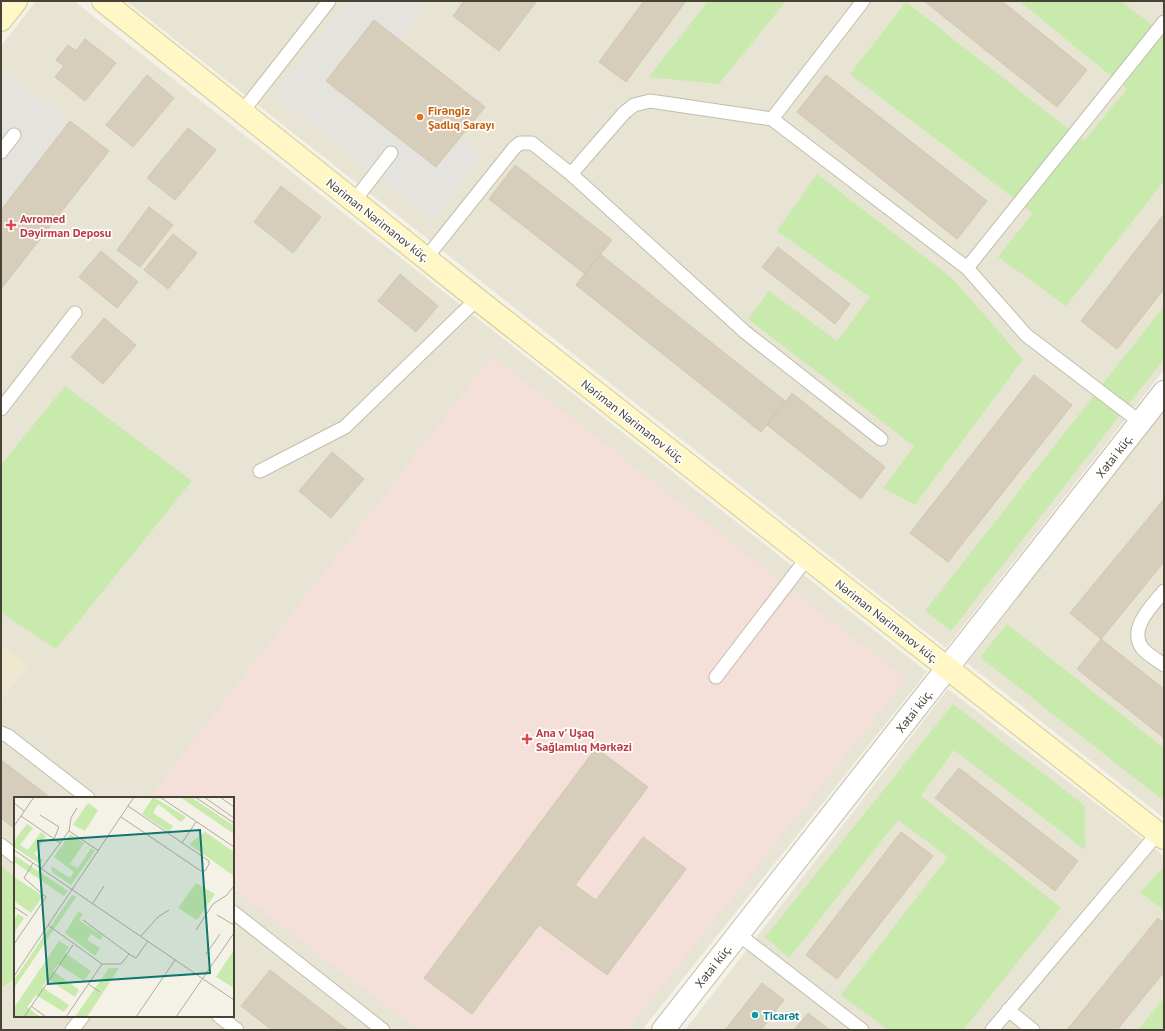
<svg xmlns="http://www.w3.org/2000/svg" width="1165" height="1031" viewBox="0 0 1165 1031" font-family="'PT Sans',sans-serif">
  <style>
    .residential { fill: #e8e4d4; fill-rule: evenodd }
    .education { fill: #ede8cf }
    .medical { fill: #f5dfd9 }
    .green { fill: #c8eaad }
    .parking { fill: #e4e3de }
    .building { fill: #d6cebb; stroke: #d1c7ae }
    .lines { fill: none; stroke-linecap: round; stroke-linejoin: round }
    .lane-casing { stroke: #c2bdab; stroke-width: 15 }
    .street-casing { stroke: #c2bdab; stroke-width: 24 }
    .secondary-casing { stroke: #d6cb94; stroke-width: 24 }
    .lane { stroke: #fff; stroke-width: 13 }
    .street { stroke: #fff; stroke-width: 22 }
    .secondary { stroke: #fff7c5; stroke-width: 22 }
    .food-dot { fill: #e8710a; stroke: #fff; stroke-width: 1.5 }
    .health-dot { fill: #e0444e; stroke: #fff; stroke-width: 1.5 }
    .culture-dot { fill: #0f9aa8; stroke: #fff; stroke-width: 1.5 }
    .labels { text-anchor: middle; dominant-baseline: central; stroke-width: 3.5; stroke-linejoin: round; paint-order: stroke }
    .food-label { font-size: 12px; font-weight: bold; fill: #c56008; stroke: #fff; text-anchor: start }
    .health-label { font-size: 12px; font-weight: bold; fill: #be3a42; stroke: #fff; text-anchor: start }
    .street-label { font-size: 12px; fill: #474235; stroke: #fff }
    .culture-label { font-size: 12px; font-weight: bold; fill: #0d838f; stroke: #fff; text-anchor: start }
    .inset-road { fill: none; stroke: #afab9f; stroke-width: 1 }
    .view { fill: #0f766e; fill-opacity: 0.15; stroke: #0f766e; stroke-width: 2 }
    .inset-edge { fill: none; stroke: #474235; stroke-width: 2 }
  </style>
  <rect width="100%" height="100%" fill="#f4f1e6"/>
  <!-- residential -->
  <path class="residential" d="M36 1H74L927 672 642 1030H1V46ZM15 798H233V1016H15Z
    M126 1H1164V370L946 648Z
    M1164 410V818L967 663Z
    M948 689 1164 856V1030H685Z"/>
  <!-- education -->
  <path class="education" d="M1 645 28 666 1 701Z"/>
  <!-- medical -->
  <path class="medical" d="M492 356 906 679 627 1030H417L233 888V798H149Z"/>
  <!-- green -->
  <path class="green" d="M708 1H786L719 84 649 77Z
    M1019 1H1121L1164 34V181L1066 306 998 257 1033 213 850 74 906 2 1084 141 1127 89Z
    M817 174 953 279 1023 359 915 505 883 488 914 446 748 319 769 291 837 341 870 297 777 231Z
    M1164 306V359L951 631 925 611Z
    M65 386 192 481 56 649 1 613V465Z
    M1007 624 1164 748V801L980 657Z
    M953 704 1085 806V850L954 750 921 796 1061 908 963 1030H888L841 995 948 857 898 820 789 958 765 937Z
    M1 866 15 877V979L1 988Z
    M1164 867V911L1140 892Z
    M1164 998V1030H1138Z"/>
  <!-- parking -->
  <path class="parking" d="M347 1H413L424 9 400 40 374 20 326 81 436 167 460 137 484 156 433 220 273 94Z
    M6 72 70 121 1 210V78Z"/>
  <!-- building -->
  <path class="building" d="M464 1H537L499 51 453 16Z
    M644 1H686L626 82 599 62Z
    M924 1H1002L1087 70 1057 107Z
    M374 20 485 107 436 167 326 81Z
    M85 39 116 63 85 101 55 77 64 66 56 60 68 45 76 51Z
    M147 75 174 98 133 147 106 125Z
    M826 75 987 201 957 239 797 112Z
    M70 121 109 151 1 289V210Z
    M188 128 216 150 175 200 147 178Z
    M515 165 612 240 585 274 489 199Z
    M281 186 321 217 293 253 254 222Z
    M149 207 173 225 140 267 117 250Z
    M1164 214V289L1117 349 1081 321Z
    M173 234 197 253 168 289 144 270Z
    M778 247 850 304 835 324 762 267Z
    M101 251 138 282 117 308 79 277Z
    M600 254 785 401 761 432 576 285Z
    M400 274 438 306 416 332 378 301Z
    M104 318 136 345 103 384 71 357Z
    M1034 375 1072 405 948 562 910 533Z
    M792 393 885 467 861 499 767 425Z
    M332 452 364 479 331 518 299 491Z
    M1164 499V562L1101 639 1070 613Z
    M1101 639 1164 689V738L1077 669Z
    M596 748 648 787 575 885 596 900 643 837 686 869 607 975 539 925 472 1014 424 978Z
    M1 760 51 798H15V829L1 818Z
    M959 768 1078 861 1055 891 935 798Z
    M901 832 933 856 837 979 806 955Z
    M1158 918 1164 923V972L1117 1030H1067Z
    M270 970 348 1030H272L241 1006Z
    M762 983 784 1000 761 1030H725Z
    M808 1013 830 1030H794Z"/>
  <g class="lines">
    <defs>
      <path id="lane" d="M242 112 329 1
        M772 119 863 1
        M1 152 14 135
        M571 174 745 332 881 439
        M354 201 391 153
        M426 258 514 148 520 143H532L571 174 624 113 634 105 650 101 772 119 967 268 1026 335 1140 422
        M967 268 1164 22
        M1 409 75 313
        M260 471 345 427 477 299
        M1164 591C1152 606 1128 628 1142 648 1147 654 1157 660 1164 665
        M716 677 807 558
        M1 733 8 736 88 798
        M1 845 15 856
        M233 912 383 1030
        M738 934 862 1030
        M1008 1010 1033 1030
        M219 1016 237 1030
        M72 1030 83 1016
        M992 1030 1158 833"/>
      <path id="street" d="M663 1030 1164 392"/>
      <path id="secondary" d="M103 1 477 299 1164 838
        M1 20 16 1"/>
    </defs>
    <!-- lane casing -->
    <use href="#lane" class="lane-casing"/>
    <!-- street casing -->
    <use href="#street" class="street-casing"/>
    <!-- secondary casing -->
    <use href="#secondary" class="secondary-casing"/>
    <!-- lane -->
    <use href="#lane" class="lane"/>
    <!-- street -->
    <use href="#street" class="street"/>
    <!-- secondary -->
    <use href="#secondary" class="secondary"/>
  </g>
  <!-- markers -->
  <circle class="food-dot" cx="420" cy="117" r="4"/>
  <g class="health-dot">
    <path d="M9 219h4v4h4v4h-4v4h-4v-4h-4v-4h4z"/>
    <path d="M525 733h4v4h4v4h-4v4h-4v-4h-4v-4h4z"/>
  </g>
  <circle class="culture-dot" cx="755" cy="1015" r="4"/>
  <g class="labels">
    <!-- food labels -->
    <g class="food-label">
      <text x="428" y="110">Firəngiz<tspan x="428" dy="14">Şadlıq Sarayı</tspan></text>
    </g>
    <!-- health labels -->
    <g class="health-label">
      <text x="20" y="218">Avromed<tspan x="20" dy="14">Dəyirman Deposu</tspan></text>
      <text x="536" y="732">Ana v' Uşaq<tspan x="536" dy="14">Sağlamlıq Mərkəzi</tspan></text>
    </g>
    <!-- street labels -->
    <g class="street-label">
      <text transform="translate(378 220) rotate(38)">Nəriman Nərimanov küç.</text>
      <text transform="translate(633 421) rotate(38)">Nəriman Nərimanov küç.</text>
      <text transform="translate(1114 456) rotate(-52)">Xətai küç.</text>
      <text transform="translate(887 621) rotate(38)">Nəriman Nərimanov küç.</text>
      <text transform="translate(914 711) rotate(-52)">Xətai küç.</text>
      <text transform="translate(713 966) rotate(-52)">Xətai küç.</text>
    </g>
    <!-- culture labels -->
    <g class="culture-label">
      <text x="763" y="1015">Ticarət</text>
    </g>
  </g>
  <!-- overview -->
  <g transform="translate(14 797)">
    <rect width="220" height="220" fill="#f4f1e6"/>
    <path d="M139 0 172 20 167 25 144 7 139 16 159 29 155 35 128 17ZM166 0H177L220 29V37ZM74 6 84 13 71 34 59 28ZM13 27 19 31 6 48 14 53 27 35 32 39 20 57 29 63 26 67 0 50V44ZM191 35 220 55V79L175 47ZM56 37 70 46 56 67 64 71 77 51 81 54 57 88 38 75 37 69 56 81 60 75 40 60ZM0 58 54 94 50 99 0 65ZM0 80 29 99 17 116 0 104ZM182 86 201 97 183 123 164 111ZM58 98 62 100 0 191V183ZM64 115 69 117 65 123 89 139 86 143 77 137 73 143 86 151 81 159 51 136ZM4 117 10 121 0 136V123ZM45 144 55 150 51 156 77 174 70 184 44 167 39 174 65 193 61 200 34 182 28 190 55 208 50 215 22 198 13 210 26 220H0V211ZM220 153V191L202 180ZM95 171H105L73 220H61Z" fill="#c8eaad"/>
    <path class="inset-road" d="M146 0 220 50M181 0 220 26M190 0 220 21M206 0 220 10M0 6 10 14M26 18 45 30 40 42M7 19 46 46M107 20 187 74H191L195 67V64L114 9M0 29 20 0M55 34 57 21 63 11M168 46 182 25M0 53 220 203M27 72 55 34 85 54M79 106 90 89M0 110 14 119M203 118 220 128M69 123 115 157M34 128 88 167H107L115 157 122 161 134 144M182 133 199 107 213 98 220 89M127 139 144 120 155 113M0 147 32 100 10 81 19 66M192 157 206 137M0 179 120 0M74 187 86 195M17 209 32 220M10 220 59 148M52 220 88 167M122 220 161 163M162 220 220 136"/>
    <path class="view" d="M186 33 196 176 34 187 24 44Z"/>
    <rect width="220" height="220" class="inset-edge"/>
  </g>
  <!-- border -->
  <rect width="1165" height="1031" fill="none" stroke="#474235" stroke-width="4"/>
</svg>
